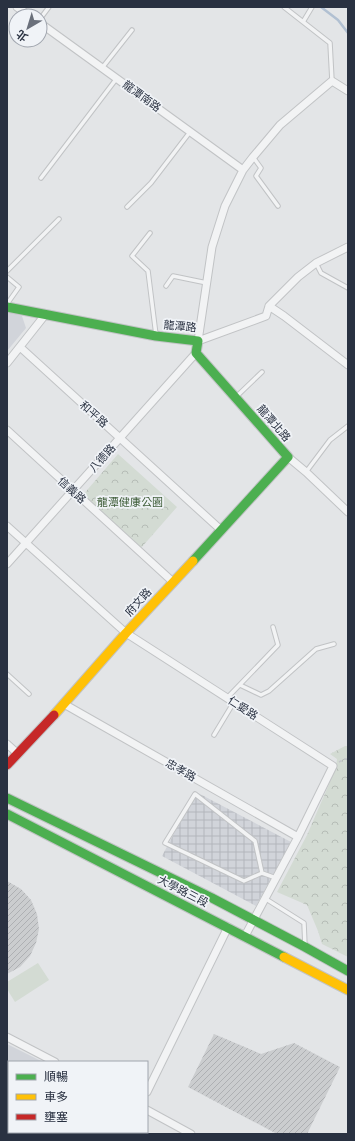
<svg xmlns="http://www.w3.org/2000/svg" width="355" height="1141" viewBox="0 0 355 1141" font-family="Mulish,'Noto Sans TC',sans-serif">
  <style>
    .built { fill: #d1d4da }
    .industrial { fill: url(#industrial-grid) }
    .grass { fill: #d3dbd3 }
    .forest { fill: url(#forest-crowns) }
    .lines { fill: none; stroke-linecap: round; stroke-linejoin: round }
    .stream { stroke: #b1c0d2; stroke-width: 2.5 }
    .building { fill: url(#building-hatch) }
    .lane-casing { stroke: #c1c3c5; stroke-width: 5.5 }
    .street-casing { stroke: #c1c3c5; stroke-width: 9 }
    .fast-casing { stroke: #c1c3c5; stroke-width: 11 }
    .slow-casing { stroke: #c1c3c5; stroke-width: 11 }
    .jam-casing { stroke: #c1c3c5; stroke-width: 11 }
    .path { stroke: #c4c6cb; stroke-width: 1.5; stroke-dasharray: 3 3; stroke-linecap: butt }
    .lane { stroke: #f2f3f4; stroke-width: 3.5 }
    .street { stroke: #f2f3f4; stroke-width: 7 }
    .fast { stroke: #4caf50; stroke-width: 9 }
    .slow { stroke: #ffc107; stroke-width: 9 }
    .jam { stroke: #c62828; stroke-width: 9 }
    .labels { text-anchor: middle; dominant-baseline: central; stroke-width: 3.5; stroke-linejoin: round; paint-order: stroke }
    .street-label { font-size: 11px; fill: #293141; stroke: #f0f3f7 }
    .park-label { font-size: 11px; fill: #3d5c37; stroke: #f0f3f7 }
  </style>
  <defs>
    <pattern id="industrial-grid" width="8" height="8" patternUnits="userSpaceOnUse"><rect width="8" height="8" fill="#d1d4da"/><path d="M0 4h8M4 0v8" fill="none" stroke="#b3b6bc"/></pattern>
    <pattern id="forest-crowns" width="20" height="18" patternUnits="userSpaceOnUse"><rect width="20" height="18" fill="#d3dbd3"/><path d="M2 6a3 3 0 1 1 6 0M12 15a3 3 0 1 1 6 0" fill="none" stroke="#b5bcb6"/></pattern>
    <pattern id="building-hatch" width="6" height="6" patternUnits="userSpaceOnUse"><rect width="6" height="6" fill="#cbcdcf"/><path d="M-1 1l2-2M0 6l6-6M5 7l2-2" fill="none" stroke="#aeb0b3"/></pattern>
  </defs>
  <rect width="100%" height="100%" fill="#e3e5e7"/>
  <!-- built -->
  <path class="built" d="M7 311 22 316 26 328 7 351Z
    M7 1044 43 1062H9V1132H60L59 1134H7Z"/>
  <!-- industrial -->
  <path class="industrial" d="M196 792 291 842 256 906 162 856Z"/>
  <!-- grass -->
  <path class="grass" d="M38 963 49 980 15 1002 7 989V982Z"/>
  <!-- forest -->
  <path class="forest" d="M118 454 177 507 141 548 82 496Z
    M345 746H348V957L322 944 318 931 307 905 277 892 307 835 336 768 337 759 330 754Z"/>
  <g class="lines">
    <!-- stream -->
    <path class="stream" d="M321 7 338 20 348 33"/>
  </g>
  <!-- building -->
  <path class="building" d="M7 881 21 889 31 900 37 914 39 929 36 943 30 956 20 967 7 974Z
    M214 1034 261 1054 294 1043 340 1067 307 1134H277L188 1087Z"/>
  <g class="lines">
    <defs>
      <path id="lane" d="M284 7 330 43 332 81
        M40 19 49 7
        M303 22 312 7
        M102 68 132 30
        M253 157 261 168 256 176 278 206
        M41 178 117 78
        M127 207 151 183 190 132
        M150 233 132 256 148 271 156 335
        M316 263 321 273 348 288
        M7 271 59 219
        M7 277 19 287 7 304
        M166 286 173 276 207 283
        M237 396 262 372
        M306 472 330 440 348 426
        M7 674 29 694
        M240 685 261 695 269 691 316 649 334 644
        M227 698 278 645 273 627
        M214 735 234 702
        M262 873 255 841 195 794 165 843 244 881 262 873 276 878
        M266 899 304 923 305 946"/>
      <path id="street" d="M17 7 30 16
        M40 23 243 170
        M348 91 332 81 280 125 253 157 243 170 225 206 212 247 198 341 266 316 269 306 284 316 348 365
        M269 306 298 277 316 263 348 247
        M20 347 221 530
        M7 363 45 315
        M7 430 173 582
        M288 457 306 472 348 512
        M7 526 126 633 333 766 298 837 245 936
        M7 564 196 353
        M64 704 298 837
        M7 744 17 753
        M7 1037 55 1062
        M147 1092 228 927
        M147 1110 191 1134"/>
      <path id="fast" d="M7 307 156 336 198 341 196 353 288 457 193 561
        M7 798 212 898 305 947 348 971
        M7 814 284 957"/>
      <path id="slow" d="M54 715 126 633 193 561
        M284 957 348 990"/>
      <path id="jam" d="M7 765 54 715"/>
    </defs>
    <!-- lane casing -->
    <use href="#lane" class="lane-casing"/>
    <!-- street casing -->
    <use href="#street" class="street-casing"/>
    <!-- fast casing -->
    <use href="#fast" class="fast-casing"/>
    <!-- slow casing -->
    <use href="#slow" class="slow-casing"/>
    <!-- jam casing -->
    <use href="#jam" class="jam-casing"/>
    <!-- path -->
    <path class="path" d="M339 762 345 759H348"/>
    <!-- lane -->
    <use href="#lane" class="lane"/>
    <!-- street -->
    <use href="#street" class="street"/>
    <!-- fast -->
    <use href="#fast" class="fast"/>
    <!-- slow -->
    <use href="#slow" class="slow"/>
    <!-- jam -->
    <use href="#jam" class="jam"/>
  </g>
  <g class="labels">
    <!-- street labels -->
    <g class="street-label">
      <text transform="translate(142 96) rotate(36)">龍潭南路</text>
      <text transform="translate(180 326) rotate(5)">龍潭路</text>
      <text transform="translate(94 414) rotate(42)">和平路</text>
      <text transform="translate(274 423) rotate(49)">龍潭北路</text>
      <text transform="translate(102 458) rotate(-48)">八德路</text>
      <text transform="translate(72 490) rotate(42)">信義路</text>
      <text transform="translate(138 602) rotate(-48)">府文路</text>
      <text transform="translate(243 708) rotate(33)">仁愛路</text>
      <text transform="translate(181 770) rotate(29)">忠孝路</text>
      <text transform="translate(183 891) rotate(27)">大學路三段</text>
    </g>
    <!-- park labels -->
    <g class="park-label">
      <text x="130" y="502">龍潭健康公園</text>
    </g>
  </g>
  <!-- border -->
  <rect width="355" height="1141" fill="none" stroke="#293141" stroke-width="16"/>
  <!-- legend -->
  <rect x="8" y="1061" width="140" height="72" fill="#f0f3f7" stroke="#a0a5ae"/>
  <rect x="16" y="1074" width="20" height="6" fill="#4caf50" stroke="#a0a5ae"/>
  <text x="44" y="1081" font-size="12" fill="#293141">順暢</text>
  <rect x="16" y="1094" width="20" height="6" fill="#ffc107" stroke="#a0a5ae"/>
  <text x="44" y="1101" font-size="12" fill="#293141">車多</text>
  <rect x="16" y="1114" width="20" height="6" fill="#c62828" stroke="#a0a5ae"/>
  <text x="44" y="1121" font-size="12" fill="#293141">壅塞</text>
  <!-- north arrow -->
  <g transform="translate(28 28) rotate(218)"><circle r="19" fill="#f0f3f7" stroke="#a0a5ae"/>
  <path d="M0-3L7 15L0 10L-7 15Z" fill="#6a707b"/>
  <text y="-6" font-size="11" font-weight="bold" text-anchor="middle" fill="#293141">北</text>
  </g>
</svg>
